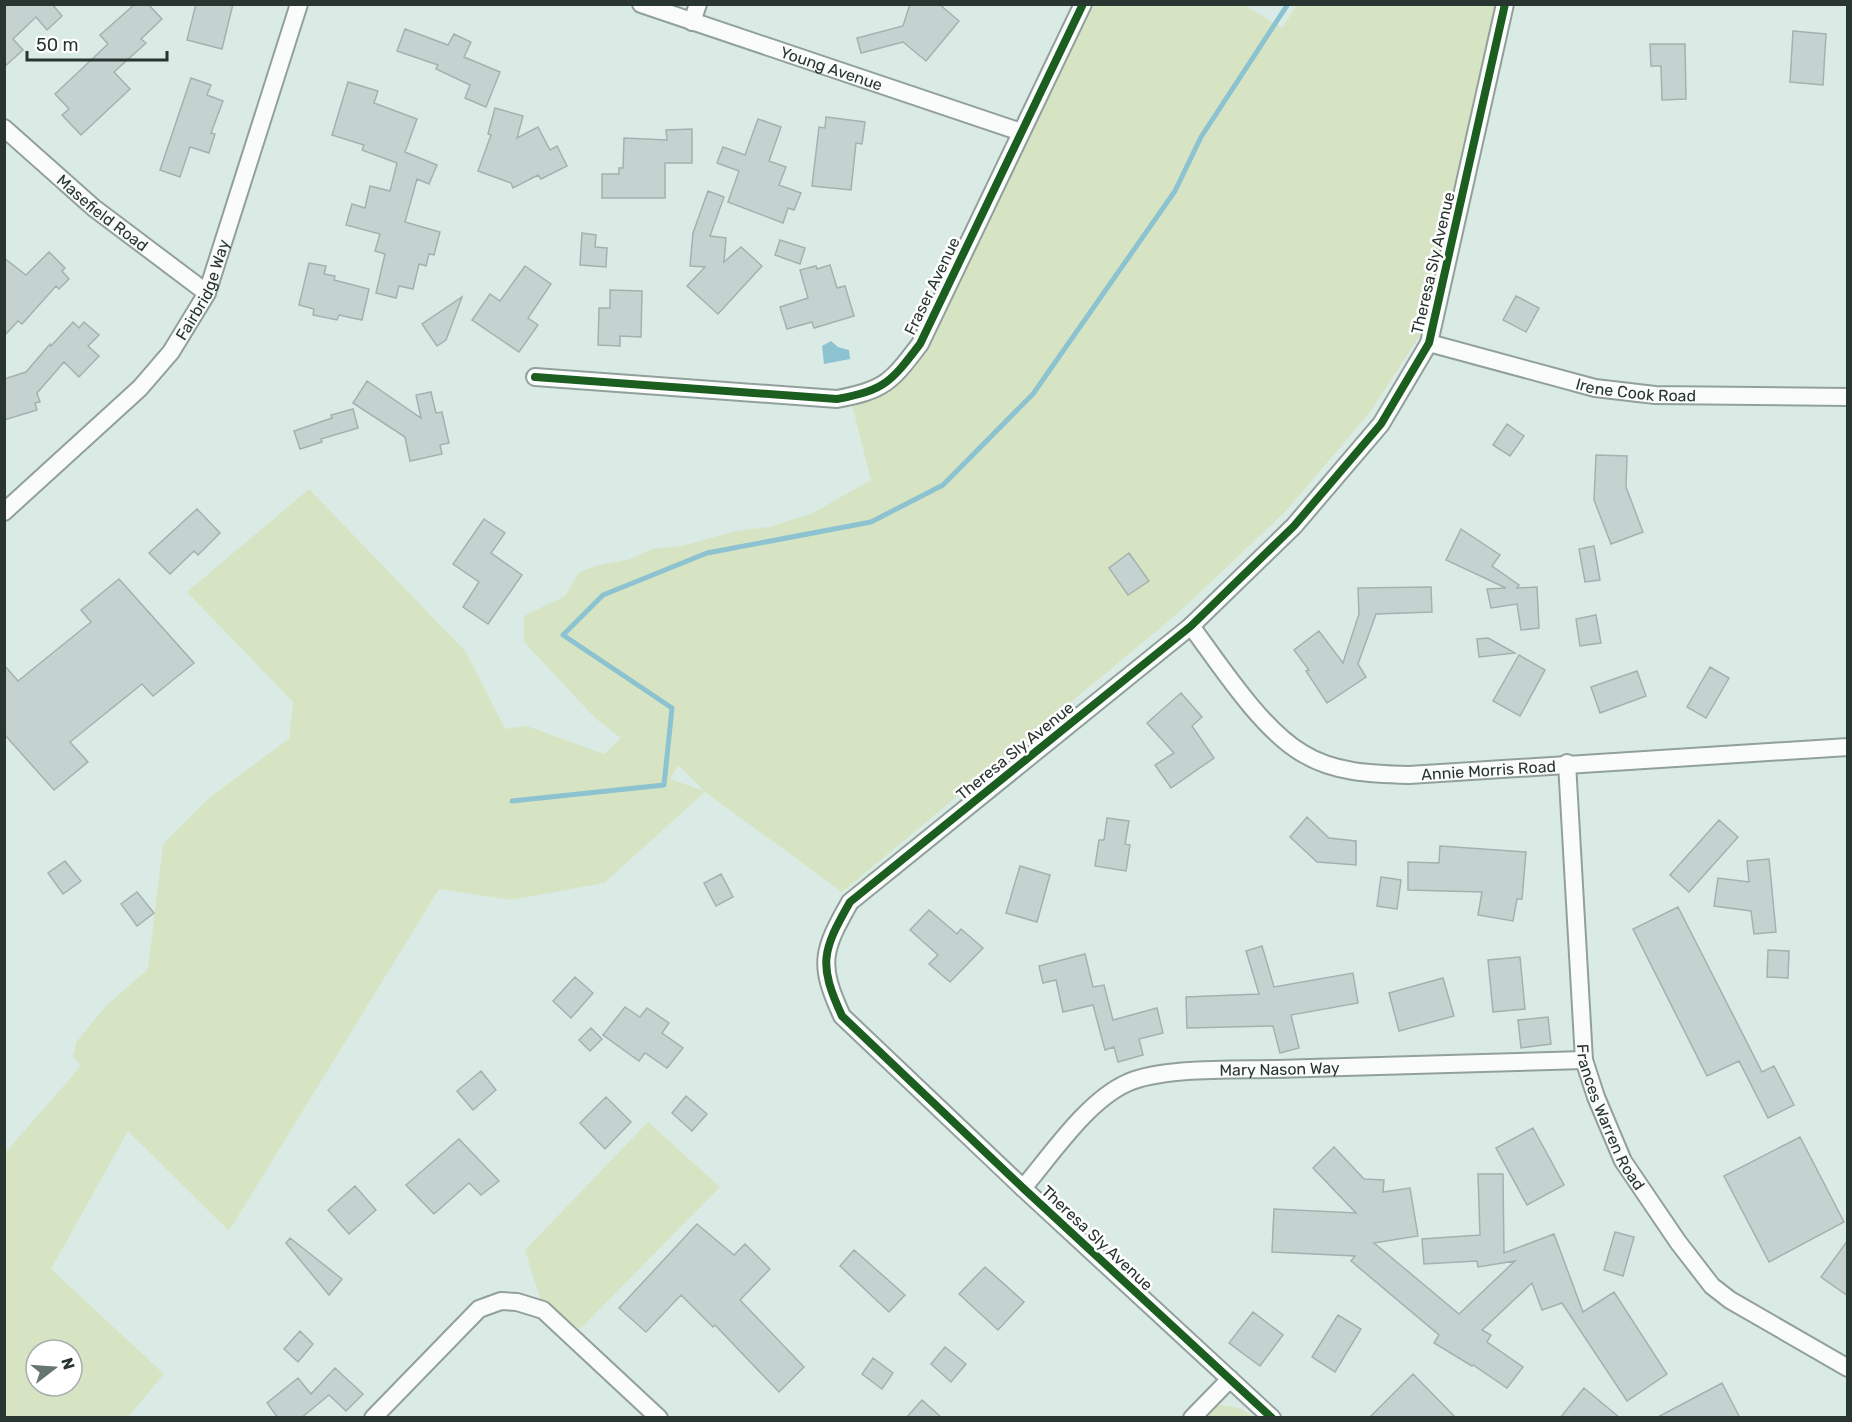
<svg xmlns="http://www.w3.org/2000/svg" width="1852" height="1422" viewBox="0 0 1852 1422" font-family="Rubik,sans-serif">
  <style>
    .green { fill: #d6e4c3; fill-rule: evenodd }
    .water { fill: #8dc2d1 }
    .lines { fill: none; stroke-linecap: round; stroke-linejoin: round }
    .stream { stroke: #8dc2d1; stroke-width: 5 }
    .building { fill: #c5d3d0; stroke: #a4b1af; stroke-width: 1.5 }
    .street-casing { stroke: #92a09b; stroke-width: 20 }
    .street { stroke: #f9fcfb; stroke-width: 16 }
    .cycleway-casing { stroke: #fff; stroke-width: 11 }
    .cycleway { stroke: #1b5e20; stroke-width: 8 }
    .labels { text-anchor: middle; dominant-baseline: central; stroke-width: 5; stroke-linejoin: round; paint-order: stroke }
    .street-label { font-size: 16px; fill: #293530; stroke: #fff }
  </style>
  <rect width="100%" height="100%" fill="#daebe5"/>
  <!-- green -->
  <path class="green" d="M1089 5H1244L1282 28 1297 5H1496L1419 337 1370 412 1286 511 1177 614 842 892 705 792 604 883 511 900 439 889 229 1231 128 1131 51 1269 164 1374 128 1417 5 1418V1153L81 1066 73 1056 77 1041 106 1006 148 969 163 844 210 797 289 739 293 702 187 592 309 489 466 652 505 729 527 726 604 754 621 738 595 718 524 642V616L565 596 579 573 595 566 631 559 652 549 681 546 736 531 769 527 811 514 871 480 851 401 899 381ZM678 766H679L704 791 670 779ZM36 1350H72V1386H36Z
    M648 1122 720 1187 580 1329 540 1298 525 1250Z
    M1210 1405C1227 1405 1241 1406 1253 1417L1198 1418Z"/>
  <!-- water -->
  <path class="water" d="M831 341 838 347 849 350 850 359 824 364 822 346Z"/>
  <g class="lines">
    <!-- stream -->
    <path class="stream" d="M512 801 664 785 672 708 563 635 603 595 707 553 871 522 943 485 1033 394 1175 191 1201 137 1288 4"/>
  </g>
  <!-- building -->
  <path class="building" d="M4 4H52L62 16 47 30 36 17 13 39 23 50 4 67Z
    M135 4H148L162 19 141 39 146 43 114 72 130 89 81 135 62 115 69 109 55 94 108 44 100 35Z
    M196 4H233L222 49 187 40Z
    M910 4H939L959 21 926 61 903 42 861 53 857 38 903 26Z
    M405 29 448 45 454 34 471 42 464 57 500 72 486 107 465 98 470 85 436 69 438 65 397 51Z
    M1793 31 1826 34 1823 85 1790 82Z
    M1650 44H1685L1686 99 1662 100 1661 66H1651Z
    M191 78 211 85 207 95 223 101 211 133 215 134 209 153 190 147 180 177 160 170Z
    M348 82 378 91 374 103 417 119 405 152 437 165 429 184 417 179 405 222 440 232 434 255 429 254 426 266 419 264 413 289 399 286 396 298 376 293 385 254 375 251 380 234 346 225 352 204 365 208 370 186 390 191 397 163 362 150 364 145 332 135Z
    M495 108 523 116 517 138 538 127 550 150 557 146 567 166 541 179 538 175 513 188 511 183 478 171 491 135 488 134Z
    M826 117 865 122 862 144 856 143 851 190 812 186 819 127 825 128Z
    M758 119 781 127 769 161 786 167 779 185 801 193 794 210 788 208 783 223 728 202 739 171 717 163 723 147 745 155Z
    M692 129V163H665V198H602V174H619V168H623L624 138 667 140 666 130Z
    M708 191 724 197 710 236 726 238 724 262 741 247 762 266 718 314 687 286 705 267 690 266 693 233Z
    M582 233 596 235 595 247 607 248 606 267 580 265Z
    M780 240 805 248 800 264 775 255Z
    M49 252 65 268 62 271 69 279 59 289 56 286 22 324 18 321 4 336V258L26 275Z
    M309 263 326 266 324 274 335 276 334 280 369 289 362 320 339 315 337 320 313 315 314 309 299 305Z
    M830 265 837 288 845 286 854 316 814 328 812 322 787 329 780 307 808 298 800 270 816 266 817 269Z
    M525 266 551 284 528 318 538 325 519 352 472 320 490 294 500 301Z
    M610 290 642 291 641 337 620 336V346L598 345 599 308H610Z
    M1516 296 1539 308 1526 332 1503 320Z
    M462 297 446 340 437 346 422 324Z
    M73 322 79 328 84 322 99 335 88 346 99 356 79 377 64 362 37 393 40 402 35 403 37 410 4 420V379L26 372 50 344 51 346Z
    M367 381 421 418 416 395 431 392 436 413 442 412 449 443 440 445 442 454 410 461 405 437 353 403Z
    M353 409 358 428 321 439 322 442 300 449 294 431 332 418 331 415Z
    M1507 424 1524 436 1510 456 1493 445Z
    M1596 455 1627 456 1626 487 1643 532 1611 544 1594 500Z
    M197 509 220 533 198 555 194 551 170 574 149 553Z
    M484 519 505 533 491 553 522 575 488 624 463 607 479 582 453 564Z
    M1461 529 1500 555 1492 566 1519 585 1517 588 1537 587 1539 628 1521 630 1517 604 1491 608 1487 589 1506 588 1446 560Z
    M1594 546 1600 580 1585 582 1579 549Z
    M1129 553 1149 581 1128 595 1109 568Z
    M119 579 194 663 153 696 142 684 70 742 88 762 54 790 4 734V665L18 681 91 622 81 610Z
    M1431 587 1432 612 1376 614 1358 664 1366 677 1327 703 1306 671 1309 670 1294 650 1319 631 1343 663 1359 614 1358 588Z
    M1596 615 1601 643 1580 646 1576 619Z
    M1488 638 1515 653 1479 657 1477 639Z
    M1519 655 1545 670 1520 716 1493 701Z
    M1710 667 1729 678 1706 718 1687 707Z
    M1637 671 1646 696 1600 713 1591 687Z
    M1181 693 1202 717 1192 726 1214 758 1171 788 1155 765 1174 753 1147 723Z
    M1307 817 1329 838 1356 841V865L1317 862 1290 837Z
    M1107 818 1129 821 1125 844 1130 845 1126 871 1095 866 1099 840H1104Z
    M1719 820 1738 837 1689 892 1670 875Z
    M1440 846 1526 852 1522 899H1517L1513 921 1478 915 1482 892 1408 890V862L1439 863Z
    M1769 859 1776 932 1754 934 1751 911 1714 906 1718 878 1749 882 1747 861Z
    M65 861 81 881 63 894 48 873Z
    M1020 866 1050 875 1037 922 1006 913Z
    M721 874 733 897 716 906 704 883Z
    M1381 877 1401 880 1397 909 1377 906Z
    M137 892 154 913 137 926 121 904Z
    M1678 907 1762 1072 1774 1066 1794 1105 1768 1118 1739 1061 1707 1076 1633 929Z
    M929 910 957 934 961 929 983 948 950 982 929 964 938 955 910 930Z
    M1262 946 1274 987 1353 973 1358 1003 1291 1015 1299 1048 1280 1053 1273 1026 1187 1028 1186 997 1259 994 1246 951Z
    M1768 950 1789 951 1788 978 1767 977Z
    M1085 954 1093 987 1104 985 1113 1020 1157 1008 1163 1033 1139 1039 1143 1055 1118 1062 1114 1047 1105 1050 1093 1005 1063 1012 1056 980 1043 983 1039 966Z
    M1520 957 1525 1009 1493 1012 1488 960Z
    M575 977 593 993 571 1018 553 1001Z
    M1443 978 1454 1016 1399 1031 1389 993Z
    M625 1007 640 1017 647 1008 669 1023 662 1033 683 1048 667 1068 645 1053 639 1061 603 1035Z
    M1548 1017 1551 1044 1521 1048 1518 1020Z
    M591 1028 602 1039 590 1051 579 1040Z
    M481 1071 496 1090 473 1110 457 1091Z
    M686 1096 707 1114 692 1131 672 1113Z
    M606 1097 631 1122 605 1149 580 1123Z
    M1533 1128 1564 1185 1527 1205 1496 1148Z
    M1800 1137 1844 1222 1769 1262 1724 1176Z
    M459 1139 499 1181 481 1195 469 1183 434 1214 406 1185Z
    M1334 1147 1364 1179 1384 1180 1383 1192 1410 1188 1418 1236 1374 1243 1459 1314 1515 1261 1478 1267 1477 1261 1424 1264 1422 1239 1480 1235 1478 1174H1503L1504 1253 1554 1234 1583 1312 1614 1292 1667 1374 1627 1401 1562 1303 1542 1310 1532 1283 1482 1330 1491 1335 1487 1342 1523 1367 1507 1388 1473 1365 1472 1366 1434 1343 1439 1335 1351 1261 1355 1256 1272 1252 1274 1209 1356 1213 1313 1168Z
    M355 1186 376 1210 349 1234 328 1210Z
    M697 1224 734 1255 745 1244 770 1269 740 1300 804 1367 779 1392 715 1325 713 1327 681 1295 646 1332 619 1308Z
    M1615 1232 1634 1237 1623 1276 1604 1270Z
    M290 1238 342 1279 329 1295 286 1243Z
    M1848 1240V1296L1821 1277Z
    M854 1250 905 1295 889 1312 840 1266Z
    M985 1267 1024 1302 998 1330 959 1294Z
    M1253 1312 1283 1335 1260 1366 1229 1343Z
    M1338 1315 1361 1329 1335 1372 1312 1357Z
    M300 1331 313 1344 298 1362 284 1349Z
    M945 1347 966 1364 951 1382 931 1364Z
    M873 1358 893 1373 882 1389 862 1374Z
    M335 1368 363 1394 346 1411 329 1395 301 1418H278L267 1403 298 1378 311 1394Z
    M1413 1374 1456 1418H1369Z
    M1722 1383 1740 1418H1656Z
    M1584 1388 1620 1418H1560Z
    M922 1400 942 1418H906Z"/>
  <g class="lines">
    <defs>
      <g id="street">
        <path id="s1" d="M641 4 1021 132"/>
        <path d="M692 22 698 4"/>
        <path id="s2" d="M4 128 94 208 207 293"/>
        <path id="s3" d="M1429 343 1595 388 1655 395 1848 397"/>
        <path d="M535 377 837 399C885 390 891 382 920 344L1083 4"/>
        <path id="s4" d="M4 512 140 388 171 352 207 293 299 4"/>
        <path id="s5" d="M1191 626C1220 665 1261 729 1302 753 1334 773 1372 774 1409 775L1848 747"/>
        <path id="s6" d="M1567 763 1584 1060 1596 1097 1623 1161 1678 1242 1712 1286 1730 1300 1848 1368"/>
        <path id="s7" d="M1023 1188C1052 1154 1087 1101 1127 1083 1162 1067 1236 1070 1276 1069 1378 1066 1481 1063 1584 1060"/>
        <path d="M373 1418 479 1309 501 1301 517 1302 543 1310 659 1418"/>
        <path d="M1192 1418 1230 1379"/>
        <path d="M1272 1418 1023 1188 842 1016C818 964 822 951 850 902L1191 626 1294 526 1381 424 1429 343 1505 4"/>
      </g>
    </defs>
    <!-- street casing -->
    <use href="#street" class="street-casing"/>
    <!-- street -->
    <use href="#street" class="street"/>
    <defs>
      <path id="cycleway" d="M535 377 837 399C885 390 891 382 920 344L1083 4
        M1272 1418 1023 1188 842 1016C818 964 822 951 850 902L1191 626 1294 526 1381 424 1429 343 1505 4"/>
    </defs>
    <!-- cycleway casing -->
    <use href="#cycleway" class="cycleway-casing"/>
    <!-- cycleway -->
    <use href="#cycleway" class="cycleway"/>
  </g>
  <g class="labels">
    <!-- street labels -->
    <g class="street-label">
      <text stroke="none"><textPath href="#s1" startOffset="201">Young Avenue</textPath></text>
      <text stroke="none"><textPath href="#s2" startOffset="130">Masefield Road</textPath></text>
      <text transform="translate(1433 263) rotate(-77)">Theresa Sly Avenue</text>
      <text transform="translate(932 286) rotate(-64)">Fraser Avenue</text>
      <text stroke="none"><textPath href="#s4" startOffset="302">Fairbridge Way</textPath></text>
      <text stroke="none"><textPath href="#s3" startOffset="213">Irene Cook Road</textPath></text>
      <text transform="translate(1015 751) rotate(-39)">Theresa Sly Avenue</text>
      <text stroke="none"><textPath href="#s5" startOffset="360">Annie Morris Road</textPath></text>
      <text stroke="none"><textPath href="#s7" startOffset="303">Mary Nason Way</textPath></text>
      <text stroke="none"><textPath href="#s6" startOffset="360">Frances Warren Road</textPath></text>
      <text transform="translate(1097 1238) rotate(43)">Theresa Sly Avenue</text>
    </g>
  </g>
  <!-- border -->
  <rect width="1852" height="1422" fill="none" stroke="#293530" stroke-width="12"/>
  <!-- north arrow -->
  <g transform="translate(54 1368) rotate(73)"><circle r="28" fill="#ffffff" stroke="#a9aeac" stroke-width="1.5"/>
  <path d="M0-4.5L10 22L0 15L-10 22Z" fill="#67756f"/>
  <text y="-9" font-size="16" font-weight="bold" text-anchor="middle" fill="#293530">N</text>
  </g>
  <!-- scale -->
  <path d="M27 51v9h140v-9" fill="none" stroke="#293530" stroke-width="3"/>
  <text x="36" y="51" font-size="18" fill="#293530" stroke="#ffffff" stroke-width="4.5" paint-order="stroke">50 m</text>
</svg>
